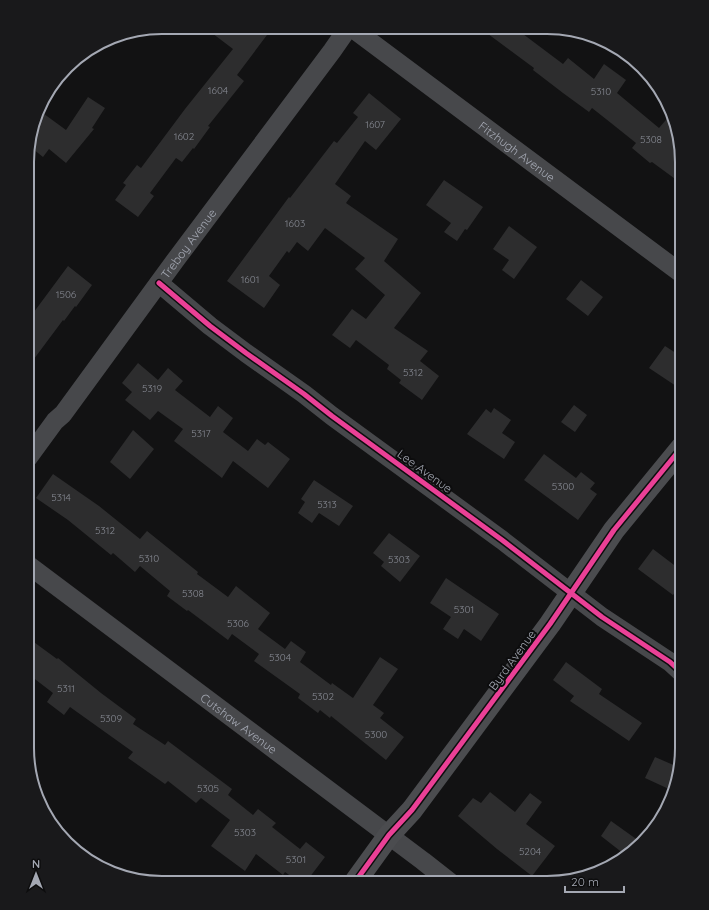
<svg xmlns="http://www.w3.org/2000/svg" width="709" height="910" viewBox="0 0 709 910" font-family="Quicksand,sans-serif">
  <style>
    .building { fill: #2d2d2e }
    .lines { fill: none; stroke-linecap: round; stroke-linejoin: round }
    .street { stroke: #47484b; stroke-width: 19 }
    .secondary { stroke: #4b4c4f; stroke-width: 22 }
    .cycleway-casing { stroke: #0d0d0e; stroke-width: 8 }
    .cycleway { stroke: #ea4096; stroke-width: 5 }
    .labels { text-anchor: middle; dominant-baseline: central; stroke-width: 4; stroke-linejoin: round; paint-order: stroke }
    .number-label { font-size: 10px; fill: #868992 }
    .street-label { font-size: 12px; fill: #a4a8b3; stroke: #0d0d0e }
    .rim { fill: none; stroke: #a4a8b3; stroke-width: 2 }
  </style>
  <rect width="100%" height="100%" fill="#121213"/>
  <!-- building -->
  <path class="building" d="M204 27H273L237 75 244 81 208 126 210 127 194 149 193 148 182 162 176 158 150 193 154 196 138 217 115 200 126 185 123 183 137 165 141 168 185 109 233 49Z
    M480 28H515L563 64 568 58 594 79 604 64 626 80 617 93 659 128 671 114 682 162V184L652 162 650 163 632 148 636 143 611 123 592 108 589 112 563 93 533 70 534 68Z
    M369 93 401 119 376 150 365 141 335 184 351 196 346 203 398 239 384 261 421 293 394 328 428 351 420 361 439 376 422 400 399 383 401 380 387 369 389 365 356 340 350 348 332 335 352 309 366 319 385 295 355 269 365 258 325 228 308 251 297 242 289 253 287 251 269 276 280 285 264 308 227 281 289 197 290 198 334 141 337 143 358 117 353 113Z
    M88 97 105 108 92 128 94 129 66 163 49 149 43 157 28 145 40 111 66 130Z
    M444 180 483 207 467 230 465 229 457 241 444 232 451 223 426 205Z
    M509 226 537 247 514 279 502 270 509 260 493 249Z
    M68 266 92 285 76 307 75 306 64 321 63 320 28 367V320Z
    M581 280 603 297 588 316 566 299Z
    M665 346 682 357V390L649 368Z
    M138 363 158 380 168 368 183 381 175 390 210 417 218 406 233 418 223 432 248 451 257 439 265 445 268 442 290 459 268 488 233 461 222 478 174 441 183 429 158 411 150 420 125 400 132 392 122 383Z
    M574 405 587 415 575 432 561 422Z
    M494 408 511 420 502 433 515 442 504 459 467 434 486 409 491 413Z
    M133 430 154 449 130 479 110 462Z
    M544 454 576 478 581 472 595 483 590 489 597 494 578 520 524 480Z
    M53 474 99 506 140 539 147 531 198 572 197 574 228 597 236 586 270 613 258 629 285 649 291 641 306 652 300 662 331 685 332 683 353 698 380 657 398 669 373 705 384 713 380 718 404 737 386 760 331 716 330 718 320 710 318 713 298 698 300 694 254 661 259 654 232 634 228 640 188 610 187 611 167 596 170 591 140 566 135 572 113 553 111 555 68 520 36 498Z
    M314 480 353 506 339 526 319 513 312 523 298 513 305 502 301 499Z
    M389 533 420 556 400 582 381 566 384 562 373 553Z
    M653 549 682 571V583L673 595 638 569Z
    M446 578 499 614 481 641 464 629 458 639 443 629 451 617 430 603Z
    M27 637 57 659 58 658 101 693 136 719 133 724 165 745 168 741 232 789 228 795 253 815 258 809 276 823 272 827 300 849 306 842 325 857 306 882H299L285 872 283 875 256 854 245 871 211 846 230 820 201 798 196 803 168 781 165 784 128 758 133 752 70 707 64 715 47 702 53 693 27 673Z
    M566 662 602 689 599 694 642 723 629 741 570 701 574 696 553 680Z
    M655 757 678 767 671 790 645 778Z
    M490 792 515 812 530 793 542 802 526 824 555 846 532 876 497 849 458 816 473 798 481 803Z
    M611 821 639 841 624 854 601 836Z"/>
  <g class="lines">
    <!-- street -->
    <g class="street">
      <path id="s1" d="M352 28 682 274"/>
      <path d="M159 283 210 326 246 353 304 394 332 416 502 540 602 617 670 662 682 673"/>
      <path id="s2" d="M28 458 55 421 63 414 177 258 332 51 348 28"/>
      <path id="s3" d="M27 564 423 861 451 883"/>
    </g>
    <!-- secondary -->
    <path class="secondary" d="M355 882 389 835 412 810 550 624 614 530 682 447"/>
    <defs>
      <path id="cycleway" d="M159 283 210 326 246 353 304 394 332 416 502 540 602 617 670 662 682 673
        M355 882 389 835 412 810 550 624 614 530 682 447"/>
    </defs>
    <!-- cycleway casing -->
    <use href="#cycleway" class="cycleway-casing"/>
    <!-- cycleway -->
    <use href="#cycleway" class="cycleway"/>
  </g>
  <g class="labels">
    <!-- number labels -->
    <g class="number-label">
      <text x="218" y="90">1604</text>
      <text x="601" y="91">5310</text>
      <text x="375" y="124">1607</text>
      <text x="184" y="136">1602</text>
      <text x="651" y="139">5308</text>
      <text x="295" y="223">1603</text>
      <text x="250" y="279">1601</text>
      <text x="66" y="294">1506</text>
      <text x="413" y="372">5312</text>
      <text x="152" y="388">5319</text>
      <text x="201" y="433">5317</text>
      <text x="563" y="486">5300</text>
      <text x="61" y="497">5314</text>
      <text x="327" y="504">5313</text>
      <text x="105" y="530">5312</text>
      <text x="149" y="558">5310</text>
      <text x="399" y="559">5303</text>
      <text x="193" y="593">5308</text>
      <text x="464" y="609">5301</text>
      <text x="238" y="623">5306</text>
      <text x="280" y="657">5304</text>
      <text x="66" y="688">5311</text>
      <text x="323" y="696">5302</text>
      <text x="111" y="718">5309</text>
      <text x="376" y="734">5300</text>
      <text x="208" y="788">5305</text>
      <text x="245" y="832">5303</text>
      <text x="530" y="851">5204</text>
      <text x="296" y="859">5301</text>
    </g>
    <!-- street labels -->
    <g class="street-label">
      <text stroke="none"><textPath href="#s1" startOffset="206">Fitzhugh Avenue</textPath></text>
      <text stroke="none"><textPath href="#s2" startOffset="268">Treboy Avenue</textPath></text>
      <text transform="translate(425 471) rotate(36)">Lee Avenue</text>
      <text transform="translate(512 660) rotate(-54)">Byrd Avenue</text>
      <text stroke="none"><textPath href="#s3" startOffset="265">Cutshaw Avenue</textPath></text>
    </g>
  </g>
  <!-- crop -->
  <path d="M0 0H709V910H0ZM162 34H547A128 128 0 0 1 675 162V748A128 128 0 0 1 547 876H162A128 128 0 0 1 34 748V162A128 128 0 0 1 162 34Z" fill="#19191b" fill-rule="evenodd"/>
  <path class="rim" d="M162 34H547A128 128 0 0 1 675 162V748A128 128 0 0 1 547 876H162A128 128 0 0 1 34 748V162A128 128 0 0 1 162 34Z"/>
  <!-- north arrow -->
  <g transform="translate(36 874)" stroke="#0d0d0e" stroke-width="3" paint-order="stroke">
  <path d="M0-3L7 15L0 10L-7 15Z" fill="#a4a8b3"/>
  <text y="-6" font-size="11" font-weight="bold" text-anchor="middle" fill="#a4a8b3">N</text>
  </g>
  <!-- scale -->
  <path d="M565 886v6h59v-6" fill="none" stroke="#a4a8b3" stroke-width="2"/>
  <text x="571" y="886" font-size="12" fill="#a4a8b3" stroke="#0d0d0e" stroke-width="3" paint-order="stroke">20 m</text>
</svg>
